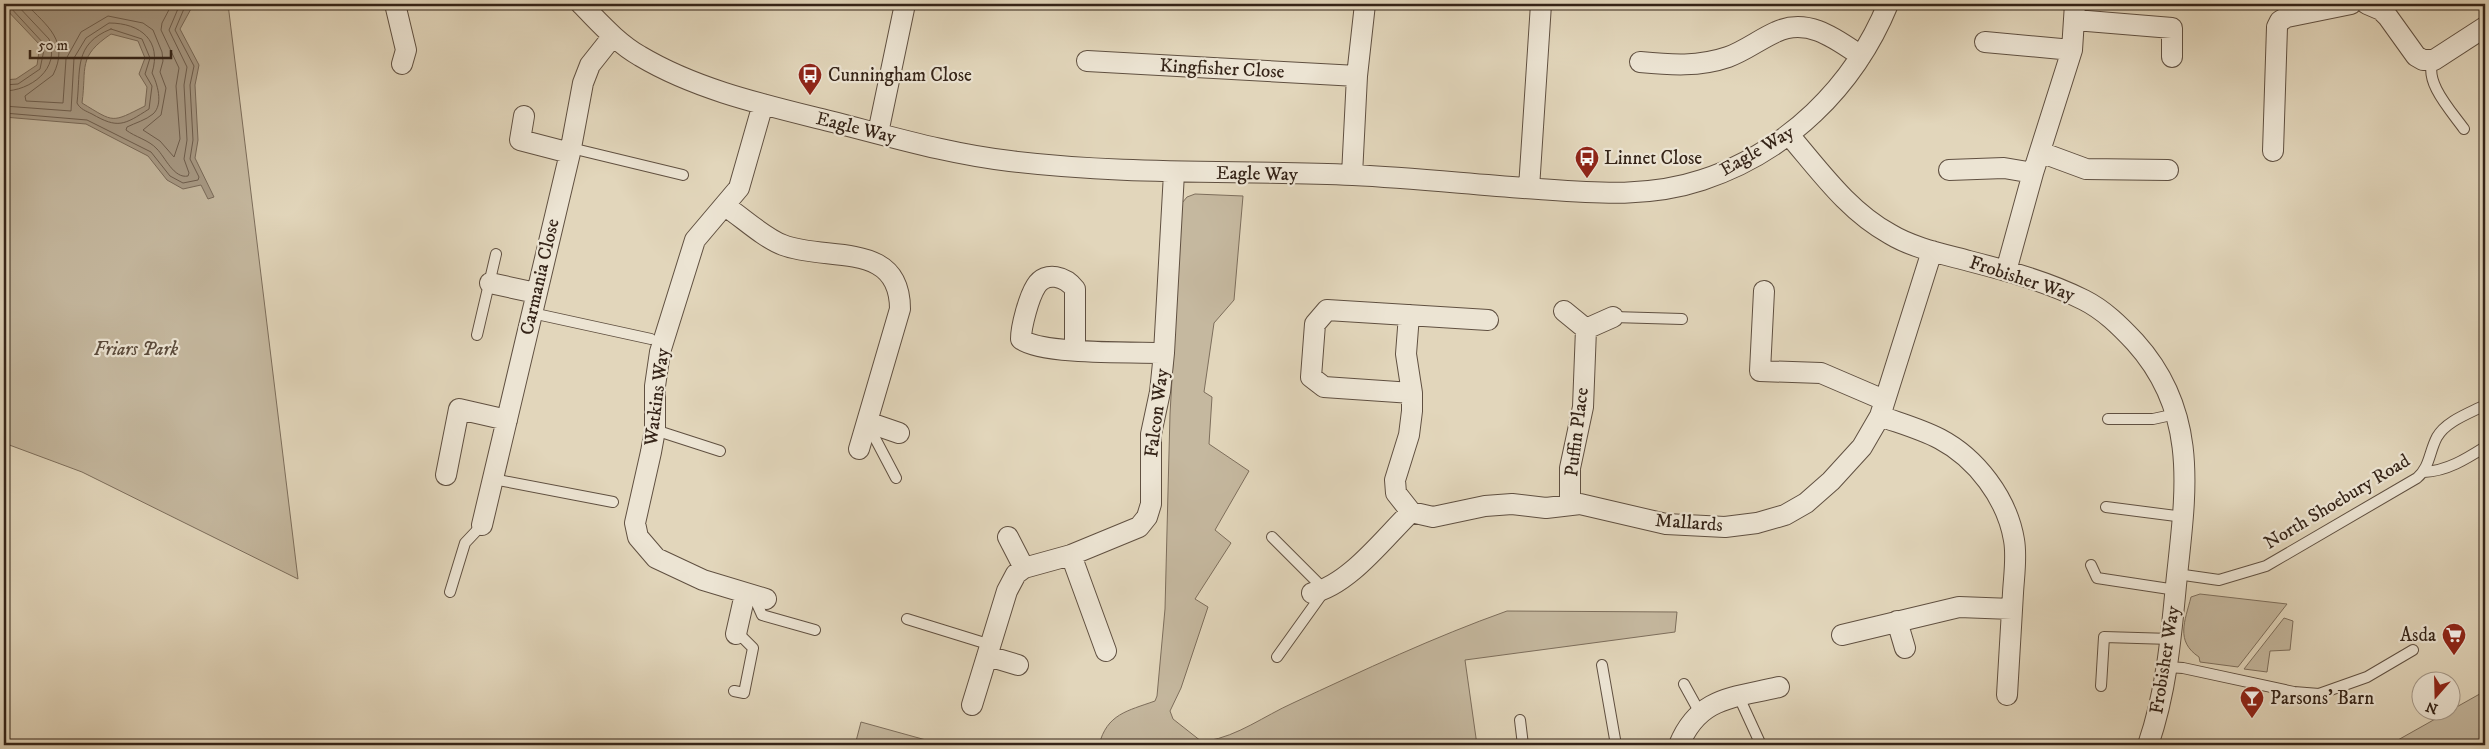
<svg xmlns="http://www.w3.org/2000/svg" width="2489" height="749" viewBox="0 0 2489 749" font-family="'IM FELL DW Pica',serif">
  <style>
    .green { fill: #c5b89f; stroke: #7d6e5c }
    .water { fill: #a79984; stroke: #796a59; fill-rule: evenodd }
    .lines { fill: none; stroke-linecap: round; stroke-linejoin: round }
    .shore { stroke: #6e5e4e; stroke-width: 1 }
    .service-casing { stroke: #605041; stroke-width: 12 }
    .minor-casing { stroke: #605041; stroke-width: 22 }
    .service { stroke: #ece4d3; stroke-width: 10 }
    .minor { stroke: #ece4d3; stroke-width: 20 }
    .labels { text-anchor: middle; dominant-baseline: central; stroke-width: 4.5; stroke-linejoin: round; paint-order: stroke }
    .street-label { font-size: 19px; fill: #352418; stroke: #ece4d3 }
    .poi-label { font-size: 19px; fill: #352418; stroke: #ece4d3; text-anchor: start }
    .park-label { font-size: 19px; font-style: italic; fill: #59493a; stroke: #ece4d3 }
  </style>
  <rect width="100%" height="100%" fill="#e2d6bb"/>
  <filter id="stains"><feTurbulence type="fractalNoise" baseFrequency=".004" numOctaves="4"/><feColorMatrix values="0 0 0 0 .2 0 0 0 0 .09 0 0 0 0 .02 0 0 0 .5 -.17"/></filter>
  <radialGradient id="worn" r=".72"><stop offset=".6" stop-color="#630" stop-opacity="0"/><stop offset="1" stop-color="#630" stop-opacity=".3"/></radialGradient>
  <!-- green -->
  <path class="green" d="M4 4H228L298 579 82 472 4 443Z
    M1195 194 1243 196 1234 300 1214 323 1204 392 1212 397 1209 444 1249 471 1215 530 1231 543 1195 599 1208 607 1181 688 1170 711 1173 719 1206 745H1099C1107 714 1127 711 1155 701L1157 696 1165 609 1170 414 1182 203 1187 197Z
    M2200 594 2287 604 2238 667 2200 662 2199 657C2175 641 2185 621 2191 597Z
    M1507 611 1677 612 1675 632 1465 660 1477 745H1210L1207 741C1238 736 1264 716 1293 703 1364 670 1434 637 1507 611Z
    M2284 618 2293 621 2290 650 2270 651 2267 672 2244 669Z
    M2485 691V745H2389Z
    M861 722 944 745H855Z"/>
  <!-- water -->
  <path class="water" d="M4 4H191L192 7 180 29 199 65 195 85 198 140 195 158 214 197 208 199 201 185 183 189 167 180 148 156 86 124 4 117V80L16 79 37 65 40 45 4 7ZM111 34 138 41 145 58 139 74 147 87 145 106C111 123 115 123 82 103 87 67 77 57 111 34Z"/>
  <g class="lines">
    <!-- shore -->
    <path class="shore" d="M4 4 9 6 45 45 40 69 18 84 4 85
      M26 4C47 26 70 41 53 75L25 96 26 101 63 103 66 59 81 32 108 16 143 23 153 30 162 52 163 61 160 72 166 88 161 115 143 130 160 141 174 157 180 139 176 86 179 68 161 30 162 23 172 4
      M111 29 142 39 150 58 145 74 152 86 149 109C124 125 118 129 92 114 86 111 80 109 77 103 81 70 73 44 111 29Z
      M4 91C30 91 61 69 49 39L16 4
      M4 106 71 111 74 58 86 38 109 23C141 23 162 41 152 73 157 83 164 104 153 114 146 120 135 123 127 127L126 130C135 137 149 140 157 149 165 157 174 179 188 176L189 173 184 159 187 140 184 85 187 67 169 30 180 4
      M4 113 87 120 151 152 170 176 183 183 198 180 199 177 190 159 193 140 190 85 194 66 175 30 186 4"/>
    <defs>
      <path id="service" d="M2434 60C2422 80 2452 112 2464 129
        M571 148 683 175
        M532 313 651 339
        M1613 317 1682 319
        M477 335 496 254
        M2108 419H2153L2176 414
        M867 423 896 478
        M655 430 720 451
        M2424 472C2447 471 2466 459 2485 447
        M493 479 613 502
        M2106 507 2184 517
        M1272 537 1325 590 1277 657
        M2091 565 2097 578 2176 590
        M2177 574 2219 580 2266 566 2417 478C2430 467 2429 452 2437 437 2446 421 2470 413 2485 405
        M450 592 465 543 482 525
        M754 597 762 615 815 630
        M907 619 991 645
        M1602 665 1616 745
        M2167 667 2183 668 2294 692 2319 694 2367 677 2413 650
        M1684 684 1700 713
        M2101 686 2104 637 2171 639
        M734 691 744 693 753 648 736 631
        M1739 697 1761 745
        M1520 720 1523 745"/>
      <path id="minor" d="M395 4 406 50 402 64
        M581 4C599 22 617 43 640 56 697 90 765 105 829 121 889 136 948 154 1010 161 1125 175 1239 170 1353 175 1415 178 1477 185 1539 189 1594 193 1648 198 1702 180 1787 152 1854 87 1888 4
        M2367 4 2381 10 2388 17 2416 56 2423 60H2434L2485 27
        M2075 20 2172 28V57
        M1985 42 2072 50
        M1087 61 1357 76
        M1640 62C1671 65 1699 67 1728 57 1745 51 1760 39 1776 32 1808 17 1836 39 1861 56
        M763 104 739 188 695 240 660 352 655 386V430L651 452 635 523 638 537 656 558 703 580 766 599
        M524 116 520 140 570 153
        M878 133 905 4
        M1789 135C1820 171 1848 211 1890 234 1913 248 1943 254 1969 261 2008 271 2048 282 2084 300 2104 310 2120 326 2135 342 2201 415 2185 496 2176 585 2171 639 2166 693 2148 745
        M2273 151 2277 27 2280 21 2287 17 2351 4
        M2040 152 2086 169 2168 170
        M1949 170 2004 168 2033 173
        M1352 175 1357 76 1365 4
        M1529 188 1541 4
        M725 206C742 217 764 238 783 245 827 262 900 240 900 309L859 449
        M2006 271 2033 173 2072 50 2075 4
        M490 283 536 293
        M1764 291 1760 371 1821 373 1884 400
        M1564 311 1586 329
        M1409 315 1406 354 1412 393V411L1409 435 1395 480 1396 493 1411 512 1433 517 1485 506 1512 504 1546 508 1580 504 1666 524 1725 527 1757 523 1785 515 1806 503 1831 481 1862 447 1880 416 1932 251
        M1075 350V289C1066 277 1046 270 1036 286 1029 297 1021 326 1021 339 1040 355 1135 352 1164 353
        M1412 393 1324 387 1311 377 1315 324 1327 310 1488 320
        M1880 416C1899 423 1921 429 1940 439 1976 458 2007 498 2014 540 2017 557 2014 575 2013 593 2011 627 2009 661 2007 695
        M867 422 899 433
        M446 475 459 409 507 420
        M1570 504V468L1583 407 1586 329 1613 317
        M482 525 570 153 583 83 590 65 613 36
        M1008 537 1024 568
        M1071 555 1106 651
        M1312 593C1349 585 1384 538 1411 512
        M1897 621 1905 648
        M736 634 745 594
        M1842 635 1959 607 2012 609
        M988 656 1018 665
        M972 705 1007 591 1016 574 1024 568 1071 555 1139 527 1147 517 1151 504V434L1160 392 1164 353 1174 173
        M1679 745C1699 696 1734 698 1779 687"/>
    </defs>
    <!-- service casing -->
    <use href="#service" class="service-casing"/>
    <!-- minor casing -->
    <use href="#minor" class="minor-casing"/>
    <!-- service -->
    <use href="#service" class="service"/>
    <!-- minor -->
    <use href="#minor" class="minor"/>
  </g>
  <!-- icons -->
  <defs>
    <symbol id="bus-pin" viewBox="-11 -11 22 30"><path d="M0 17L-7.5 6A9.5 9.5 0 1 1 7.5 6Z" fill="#8f2418" stroke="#ece4d3"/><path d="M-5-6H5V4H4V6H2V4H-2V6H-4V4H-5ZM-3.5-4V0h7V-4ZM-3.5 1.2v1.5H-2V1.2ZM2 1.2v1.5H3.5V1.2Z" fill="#fff"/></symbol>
    <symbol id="supermarket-pin" viewBox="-11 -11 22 30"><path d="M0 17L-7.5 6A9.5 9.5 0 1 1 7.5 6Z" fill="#8f2418" stroke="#ece4d3"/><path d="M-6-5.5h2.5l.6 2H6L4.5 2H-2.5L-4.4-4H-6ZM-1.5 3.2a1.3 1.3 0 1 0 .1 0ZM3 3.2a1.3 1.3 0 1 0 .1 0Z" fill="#fff"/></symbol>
    <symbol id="bar-pin" viewBox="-11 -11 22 30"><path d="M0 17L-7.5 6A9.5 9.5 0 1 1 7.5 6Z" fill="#8f2418" stroke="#ece4d3"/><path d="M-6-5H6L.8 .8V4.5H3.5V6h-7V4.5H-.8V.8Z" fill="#fff"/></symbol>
  </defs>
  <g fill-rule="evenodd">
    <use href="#bus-pin" x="796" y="61" width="28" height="38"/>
    <use href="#bus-pin" x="1573" y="144" width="28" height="38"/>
    <use href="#supermarket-pin" x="2440" y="621" width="28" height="38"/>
    <use href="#bar-pin" x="2238" y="684" width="28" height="38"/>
  </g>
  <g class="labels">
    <!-- street labels -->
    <g class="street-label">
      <text transform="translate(1222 69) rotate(3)">Kingfisher Close</text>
      <text transform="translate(856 128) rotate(14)">Eagle Way</text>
      <text transform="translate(1757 151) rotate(-30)">Eagle Way</text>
      <text transform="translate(1257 174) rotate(1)">Eagle Way</text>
      <text transform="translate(540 277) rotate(-77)">Carmania Close</text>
      <text transform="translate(2022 279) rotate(18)">Frobisher Way</text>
      <text transform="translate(657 397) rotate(-83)">Watkins Way</text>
      <text transform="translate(1157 413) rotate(-83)">Falcon Way</text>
      <text transform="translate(1577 432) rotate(-83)">Puffin Place</text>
      <text transform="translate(2337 502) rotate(-31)">North Shoebury Road</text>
      <text transform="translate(1689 523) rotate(4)">Mallards</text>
      <text transform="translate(2165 660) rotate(-81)">Frobisher Way</text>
    </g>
    <!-- poi labels -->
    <g class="poi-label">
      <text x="828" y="75">Cunningham Close</text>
      <text x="1604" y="158">Linnet Close</text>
      <text x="2436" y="635" text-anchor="end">Asda</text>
      <text x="2270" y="698">Parsons' Barn</text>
    </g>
    <!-- park labels -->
    <g class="park-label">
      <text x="136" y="349">Friars Park</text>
    </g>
  </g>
  <!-- margin -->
  <rect width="2489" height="749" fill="none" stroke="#e2d6bb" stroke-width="20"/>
  <rect x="5" y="5" width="2479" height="739" fill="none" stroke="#352418" stroke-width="2.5"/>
  <rect x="10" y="10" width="2469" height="729" fill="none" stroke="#352418"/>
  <!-- north arrow -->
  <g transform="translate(2436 696) rotate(200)"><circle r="24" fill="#ece4d3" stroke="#a39788"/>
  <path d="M0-4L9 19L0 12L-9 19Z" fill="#8f2418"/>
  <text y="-8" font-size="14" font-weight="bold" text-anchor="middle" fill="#352418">N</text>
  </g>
  <!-- scale -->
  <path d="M30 50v8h141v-8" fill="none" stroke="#352418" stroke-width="2.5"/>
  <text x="38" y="50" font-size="15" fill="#352418" stroke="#ece4d3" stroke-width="4" paint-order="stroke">50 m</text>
  <rect width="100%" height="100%" filter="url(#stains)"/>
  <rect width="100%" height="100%" fill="url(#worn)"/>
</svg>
